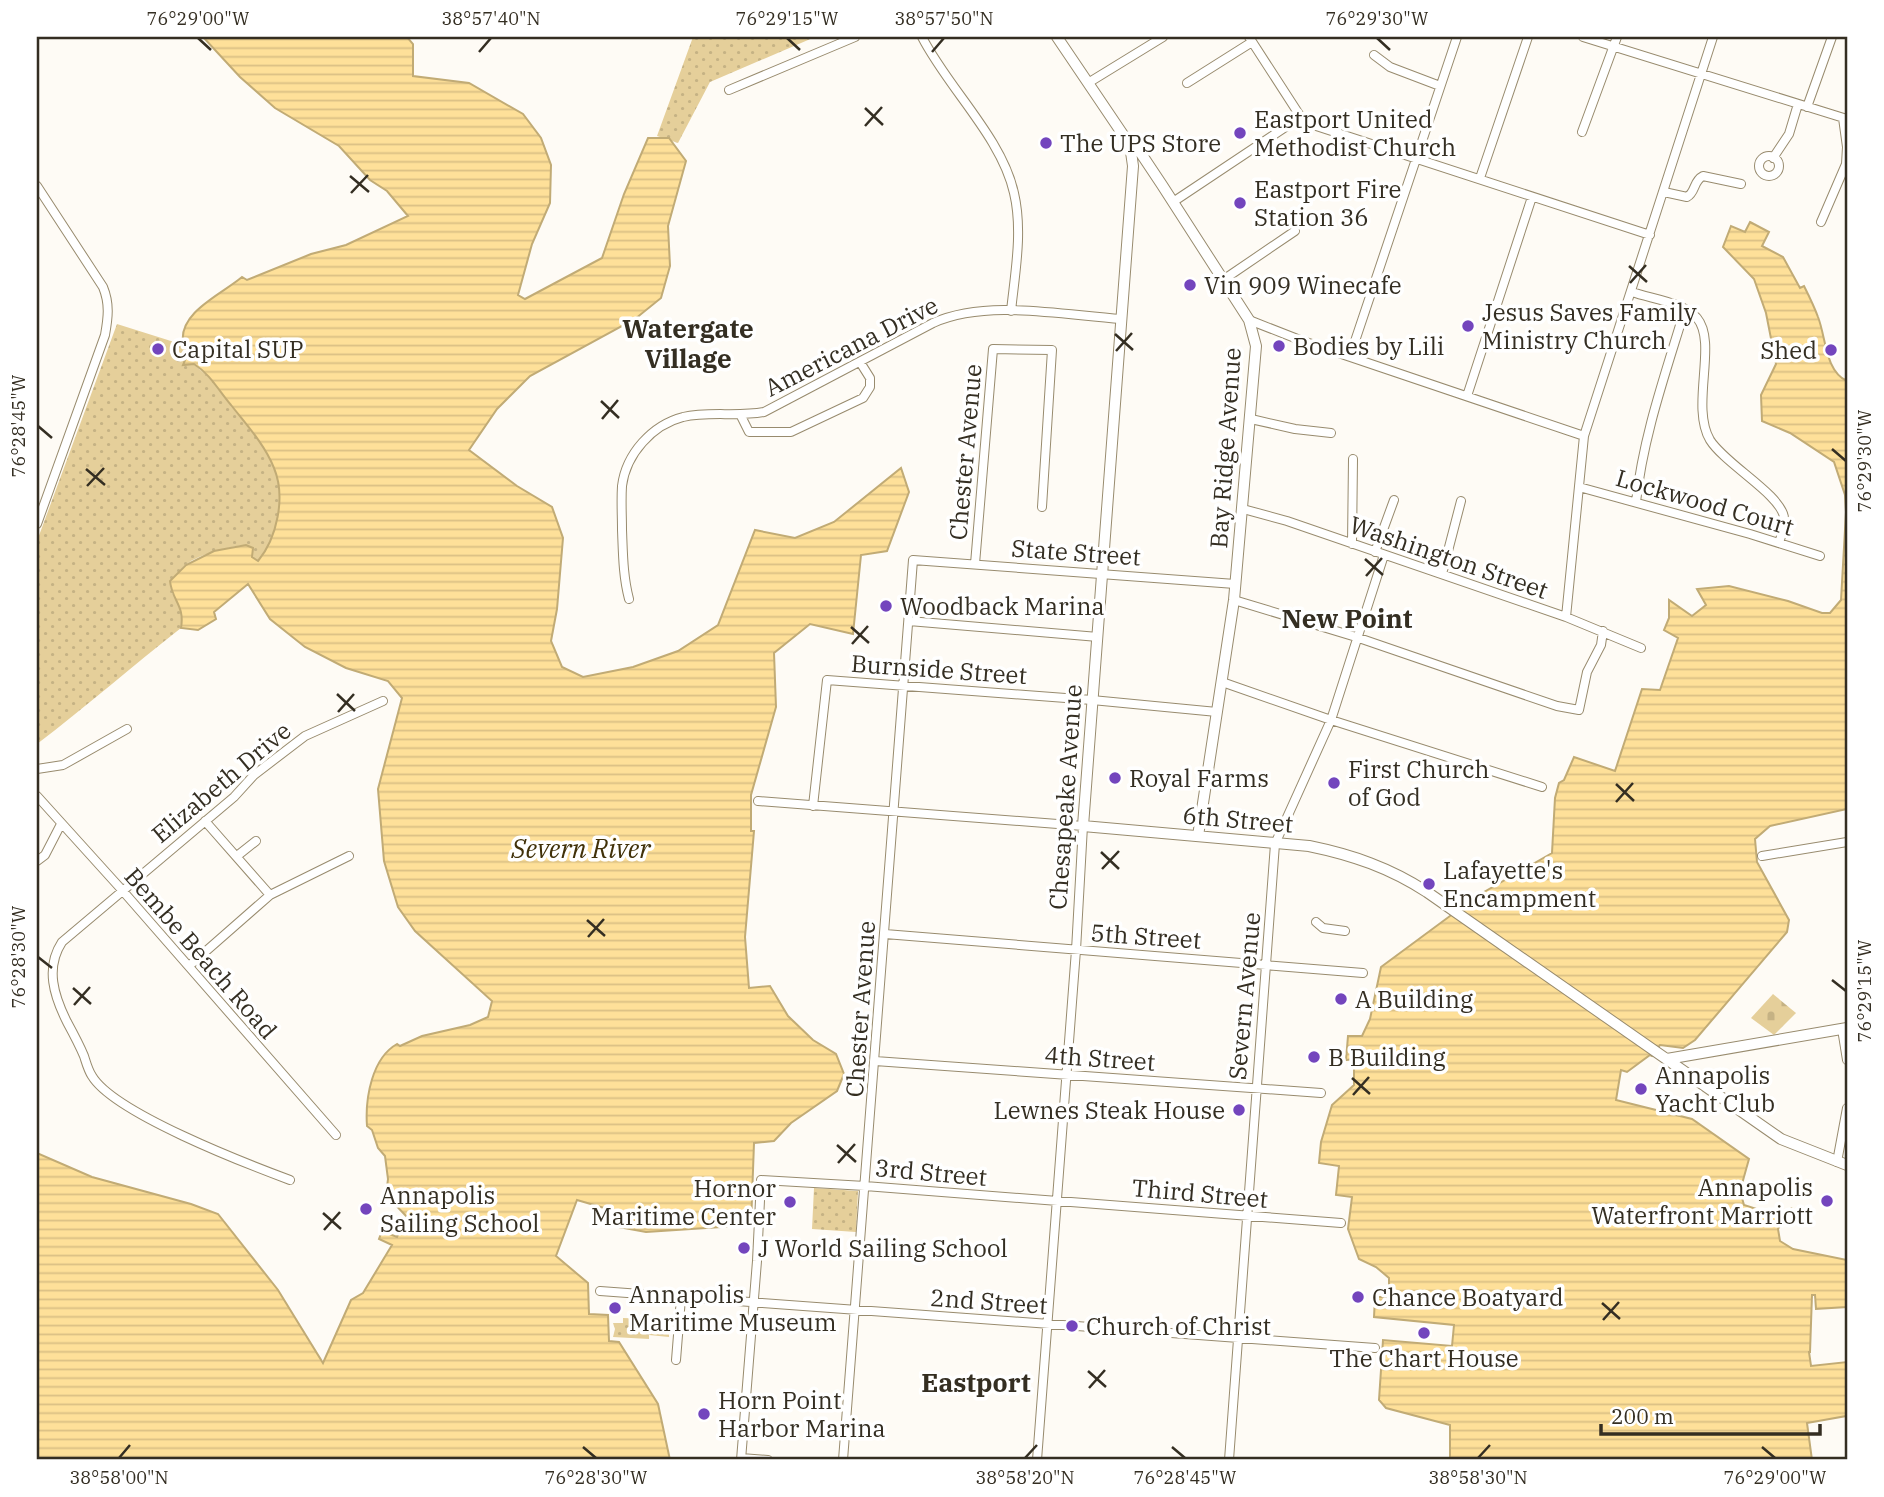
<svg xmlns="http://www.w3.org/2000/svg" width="1884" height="1497" viewBox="0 0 1884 1497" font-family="'IBM Plex Serif',serif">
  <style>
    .cemetery { fill: url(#cemetery-stones) }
    .park { fill: url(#park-dots) }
    .water { fill: url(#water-rules); stroke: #c1ab75; stroke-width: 2 }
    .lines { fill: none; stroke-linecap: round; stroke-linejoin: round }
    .minor-casing { stroke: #988b6e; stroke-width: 10 }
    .secondary-casing { stroke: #988b6e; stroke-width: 12 }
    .minor { stroke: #fff; stroke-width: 8 }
    .secondary { stroke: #fff; stroke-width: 10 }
    .ticks { fill: none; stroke: #342e22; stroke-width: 2.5 }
    .poi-dot { fill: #7345bd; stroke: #fff; stroke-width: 2.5 }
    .labels { text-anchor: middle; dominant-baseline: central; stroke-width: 7; stroke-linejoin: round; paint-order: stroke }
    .poi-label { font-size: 24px; fill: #342e22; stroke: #fff; text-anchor: start }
    .street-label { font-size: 24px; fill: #342e22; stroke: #fff }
    .neighbourhood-label { font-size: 26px; font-weight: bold; fill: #342e22; stroke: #fff }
    .water-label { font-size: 26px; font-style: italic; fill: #413109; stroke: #fff }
    .neatline { fill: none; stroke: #342e22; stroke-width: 2.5 }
    .ticks-label { font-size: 18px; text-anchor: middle; fill: #342e22 }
  </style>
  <defs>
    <pattern id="cemetery-stones" width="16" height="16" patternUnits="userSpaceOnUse" patternTransform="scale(1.75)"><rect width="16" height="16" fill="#e5cf9a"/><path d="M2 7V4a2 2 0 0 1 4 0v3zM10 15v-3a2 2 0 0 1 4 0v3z" fill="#c5b284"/></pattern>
    <pattern id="park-dots" width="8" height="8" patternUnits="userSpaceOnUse" patternTransform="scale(1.75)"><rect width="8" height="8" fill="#e5cf9a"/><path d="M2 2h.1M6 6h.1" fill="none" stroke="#c5b284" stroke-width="1.8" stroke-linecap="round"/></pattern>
    <pattern id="water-rules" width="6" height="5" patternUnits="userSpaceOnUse" patternTransform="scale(1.75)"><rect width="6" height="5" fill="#fee099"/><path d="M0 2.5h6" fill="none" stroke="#dac084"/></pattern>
  </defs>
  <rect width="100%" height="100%" fill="#fefbf5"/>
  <!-- cemetery -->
  <path class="cemetery" d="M1773 994 1796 1013 1774 1035 1751 1018Z"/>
  <!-- park -->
  <path class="park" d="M693 37H815L710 82 678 143 657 136Z
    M117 324 190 347C191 352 192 359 194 363 197 369 208 375 213 382 232 408 265 439 275 470 285 500 277 537 258 561L253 560 246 545C230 546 195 555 183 567 177 573 175 585 172 593 181 606 184 612 181 628 132 666 86 707 37 744V541Z
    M814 1188 858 1191 856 1232 812 1229Z
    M623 1318 652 1319 653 1326 669 1327V1337L649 1335V1339L613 1337 615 1329 613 1323H623Z"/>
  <!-- water -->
  <path class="water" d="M203 37H407L413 44V76L469 83 523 114 541 138 551 165 550 203 532 244 518 295 525 299 602 258 624 194 648 138H669L686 161 668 226 670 266 661 298 635 319 530 376 497 409 469 450 517 486 552 507 563 538 557 609 551 641 562 667 583 677 633 667 678 651 718 625 755 530 795 538 834 522 901 468 909 492 887 551 861 555 853 634 810 624 774 653 776 707 751 795V831H754L745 937 749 988 770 986 788 1016 813 1040 836 1054 844 1074 837 1091 791 1123 774 1141 754 1143 751 1225 646 1232 618 1227V1212L577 1200 556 1256 588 1283 589 1314 608 1315 609 1341 619 1342 658 1404 670 1460H37V1153L92 1177 191 1204 218 1214 278 1290 323 1363 351 1300 363 1293 392 1245 379 1239 382 1231 397 1237 407 1217 386 1195 388 1179 385 1156 378 1148 372 1130 367 1126C365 1098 372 1058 397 1044L400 1046 422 1036 470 1025 488 1017 492 1001 415 931 398 907 384 861 378 789 402 698 388 681 346 668 305 647 270 619 248 584 214 612 216 619 198 630 181 628C185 605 172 601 170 581L186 565 214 551 246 545 253 548 252 557 258 561C277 538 286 497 274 468 265 445 246 424 231 405 219 391 210 374 194 364L183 365 190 348 183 342C179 312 222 294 242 277L247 280 311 254 346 245 408 216 387 191 370 180 339 146 275 108 240 77Z
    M1750 222 1769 232 1762 246 1783 257 1800 288 1804 286C1809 296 1814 306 1818 317 1826 337 1825 371 1847 381V809L1770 826 1755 839 1757 862 1789 920 1787 932 1695 1040 1683 1048 1660 1045 1652 1056 1650 1055 1627 1072 1621 1070 1616 1100 1692 1119 1749 1159 1740 1191 1744 1205 1775 1215 1790 1209 1778 1229 1780 1241 1793 1249 1847 1260V1307L1816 1309 1815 1295H1812L1810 1352H1809L1811 1366 1847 1362V1413L1846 1416 1807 1423 1812 1460H1450V1425L1386 1408 1379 1400 1383 1340 1452 1346 1454 1325 1374 1317 1375 1297H1389V1278L1376 1267 1359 1259 1348 1229 1352 1197 1336 1195 1339 1166 1319 1163 1321 1142 1332 1105 1354 1085V1059L1346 1060 1348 1036H1362L1370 1019 1381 967 1477 896 1552 853 1555 798 1559 783 1564 780 1574 757 1615 771 1642 689 1660 690 1678 638 1664 630 1669 618V600L1692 616 1706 605 1697 589 1729 586 1788 601 1822 613H1830L1841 600 1846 512 1845 495 1834 462 1790 433 1762 421 1761 395 1776 364 1766 313 1754 279 1723 247 1731 226 1745 232Z"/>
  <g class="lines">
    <defs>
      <path id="minor" d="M922 37C948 88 1002 138 1014 193 1023 231 1015 273 1011 311
        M1249 37 1304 122
        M1583 37 1847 119
        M1374 55 1390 67 1440 86
        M1088 83 1163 37
        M1187 83 1252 42
        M729 90 855 37
        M1807 107 1832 37
        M1582 132 1617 37
        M1759 166a10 10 0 1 1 20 0a10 10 0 1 1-20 0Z
        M1773 158 1789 134 1798 104
        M1480 178 1528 37
        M37 186 103 287C110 304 108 318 105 335L37 524
        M1664 192 1687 197C1696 192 1693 181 1703 176L1741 184
        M1173 202 1287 126 1294 122H1304L1650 235
        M1821 222 1846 164 1847 147 1843 118
        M1223 280 1295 231
        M1632 292C1652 299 1683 302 1697 318 1718 343 1690 406 1710 440 1725 464 1780 494 1784 517 1786 526 1781 535 1779 543
        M1249 320 1300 340 1584 436
        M1350 356 1457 37
        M1467 396 1532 197
        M741 416 749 432H791L863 398 870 387V378L860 362
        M1251 419 1295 429 1331 433
        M1579 487 1750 534 1820 556
        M1636 502C1643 436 1666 372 1685 309
        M1243 509 1287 521 1566 617 1641 648
        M1352 544 1353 459
        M1375 552 1394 500
        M975 564 993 349 1052 350 1042 507
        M1442 574 1461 501
        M629 599C623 576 623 554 622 530 622 515 621 501 622 486 626 454 652 425 683 417 709 411 737 417 764 412L933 323C987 299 1062 315 1121 319
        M1234 600 1356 637 1557 706 1579 710 1587 672 1601 645 1603 631
        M1566 617 1584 436 1713 37
        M909 621 1098 637
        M1222 682 1331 720 1542 787
        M37 769 63 765 127 729
        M37 796 122 890 336 1135
        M758 801 1083 826 1076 950 1037 1460
        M813 806 827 680 1092 700 1217 712
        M205 821 270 895
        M237 856 256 841
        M1762 856 1847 842
        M37 861 45 855 61 824
        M1316 922 1323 928 1345 931
        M885 934 1363 973
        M189 966 270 895 349 856
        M1842 1029 1847 1060
        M875 1061 1321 1093
        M1837 1162 1847 1108
        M290 1180C247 1164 114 1113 92 1076 88 1070 86 1062 84 1056 79 1044 73 1033 67 1022 54 996 45 968 62 942L234 797 254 775 305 736 383 701
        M600 1291 1375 1348
        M676 1360 681 1298
        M741 1458 768 1460
        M741 1460 757 1261 761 1180 865 1186 1341 1223
        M843 1460 913 560 1235 584
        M1229 1460 1275 844 1331 720 1384 555"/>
      <path id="secondary" d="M1057 37 1130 145 1133 166 1083 826 1309 846C1353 855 1390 868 1427 892L1781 1139 1847 1165
        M1130 142 1140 152 1162 185 1249 320 1256 346 1234 600 1198 836
        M1667 1059 1847 1028"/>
    </defs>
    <!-- minor casing -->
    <use href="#minor" class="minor-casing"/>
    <!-- secondary casing -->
    <use href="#secondary" class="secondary-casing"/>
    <!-- minor -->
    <use href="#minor" class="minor"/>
    <!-- secondary -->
    <use href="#secondary" class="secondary"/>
  </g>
  <!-- ticks -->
  <path class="ticks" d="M198 38 211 50M787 38 800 50M1377 38 1390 50M479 52 491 38M932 52 944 38M865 108 883 125M865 126 882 107M350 176 369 192M351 193 368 175M1629 266 1647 282M1630 283 1646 265M1115 334 1133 350M1116 351 1132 333M601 401 619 418M602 419 618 400M38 426 52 438M1832 449 1846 461M86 469 105 485M87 486 104 468M1365 559 1383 575M1366 576 1382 558M851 627 869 643M852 644 868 626M337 694 355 711M338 712 354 694M1616 784 1634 801M1616 802 1633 783M1101 852 1119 869M1102 869 1119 851M587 920 605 936M588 937 604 919M38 957 52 968M1832 980 1846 991M73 988 91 1004M74 1005 90 987M1352 1078 1370 1094M1353 1095 1369 1077M837 1145 856 1162M838 1163 855 1144M323 1213 341 1229M324 1230 340 1212M1602 1303 1620 1319M1603 1320 1619 1302M1088 1371 1106 1387M1089 1388 1105 1370M583 1447 596 1458M1172 1447 1185 1458M1762 1447 1775 1458M119 1458 130 1445M1025 1458 1037 1445M1478 1458 1490 1445"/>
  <!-- markers -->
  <g class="poi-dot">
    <circle cx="1240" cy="133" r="7"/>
    <circle cx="1046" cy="143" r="7"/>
    <circle cx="1240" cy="203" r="7"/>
    <circle cx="1190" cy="285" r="7"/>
    <circle cx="1468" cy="326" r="7"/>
    <circle cx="1279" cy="346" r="7"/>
    <circle cx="158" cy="349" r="7"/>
    <circle cx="1831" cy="350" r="7"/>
    <circle cx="886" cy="606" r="7"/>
    <circle cx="1115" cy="778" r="7"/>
    <circle cx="1334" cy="783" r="7"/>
    <circle cx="1429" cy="884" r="7"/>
    <circle cx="1341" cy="999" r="7"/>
    <circle cx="1314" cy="1057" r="7"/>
    <circle cx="1641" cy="1089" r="7"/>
    <circle cx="1239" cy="1110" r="7"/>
    <circle cx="1827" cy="1201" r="7"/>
    <circle cx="790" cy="1202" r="7"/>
    <circle cx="366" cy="1209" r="7"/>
    <circle cx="744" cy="1248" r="7"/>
    <circle cx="1358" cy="1297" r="7"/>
    <circle cx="615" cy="1308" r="7"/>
    <circle cx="1072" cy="1326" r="7"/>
    <circle cx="1424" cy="1333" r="7"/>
    <circle cx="704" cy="1414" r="7"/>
  </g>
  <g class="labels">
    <!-- poi labels -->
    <g class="poi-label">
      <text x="1254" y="119">Eastport United<tspan x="1254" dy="28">Methodist Church</tspan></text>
      <text x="1060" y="143">The UPS Store</text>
      <text x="1254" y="189">Eastport Fire<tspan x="1254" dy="28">Station 36</tspan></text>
      <text x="1204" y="285">Vin 909 Winecafe</text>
      <text x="1482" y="312">Jesus Saves Family<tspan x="1482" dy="28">Ministry Church</tspan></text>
      <text x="1293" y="346">Bodies by Lili</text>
      <text x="172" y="349">Capital SUP</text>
      <text x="1817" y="350" text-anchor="end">Shed</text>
      <text x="900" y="606">Woodback Marina</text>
      <text x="1348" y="769">First Church<tspan x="1348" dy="28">of God</tspan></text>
      <text x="1129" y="778">Royal Farms</text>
      <text x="1443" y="870">Lafayette's<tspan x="1443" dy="28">Encampment</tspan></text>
      <text x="1355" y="999">A Building</text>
      <text x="1328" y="1057">B Building</text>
      <text x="1655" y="1075">Annapolis<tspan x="1655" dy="28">Yacht Club</tspan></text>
      <text x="1225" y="1110" text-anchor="end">Lewnes Steak House</text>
      <text x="1813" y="1187" text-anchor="end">Annapolis<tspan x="1813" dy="28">Waterfront Marriott</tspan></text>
      <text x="776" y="1188" text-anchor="end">Hornor<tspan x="776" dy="28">Maritime Center</tspan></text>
      <text x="380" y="1195">Annapolis<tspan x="380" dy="28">Sailing School</tspan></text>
      <text x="758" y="1248">J World Sailing School</text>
      <text x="629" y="1294">Annapolis<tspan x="629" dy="28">Maritime Museum</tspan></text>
      <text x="1372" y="1297">Chance Boatyard</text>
      <text x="1086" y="1326">Church of Christ</text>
      <text x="1424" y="1358" text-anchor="middle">The Chart House</text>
      <text x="718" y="1400">Horn Point<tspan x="718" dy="28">Harbor Marina</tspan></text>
    </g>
    <!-- street labels -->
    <g class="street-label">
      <text transform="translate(851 346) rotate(-27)">Americana Drive</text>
      <text transform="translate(1225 448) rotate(-86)">Bay Ridge Avenue</text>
      <text transform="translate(965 452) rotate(-85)">Chester Avenue</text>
      <text transform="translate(1705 502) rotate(16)">Lockwood Court</text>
      <text transform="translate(1076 552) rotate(4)">State Street</text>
      <text transform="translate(1449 557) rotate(19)">Washington Street</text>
      <text transform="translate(939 669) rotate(4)">Burnside Street</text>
      <text transform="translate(221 782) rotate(-40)">Elizabeth Drive</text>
      <text transform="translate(1065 797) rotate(-86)">Chesapeake Avenue</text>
      <text transform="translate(1238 819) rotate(5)">6th Street</text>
      <text transform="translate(1146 936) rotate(4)">5th Street</text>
      <text transform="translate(201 953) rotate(49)">Bembe Beach Road</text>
      <text transform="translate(1244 996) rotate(-85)">Severn Avenue</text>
      <text transform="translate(860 1009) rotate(-86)">Chester Avenue</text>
      <text transform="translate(1100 1058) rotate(4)">4th Street</text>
      <text transform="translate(931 1172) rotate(5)">3rd Street</text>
      <text transform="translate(1200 1193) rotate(5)">Third Street</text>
      <text transform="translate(989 1301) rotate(4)">2nd Street</text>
    </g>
    <!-- neighbourhood labels -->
    <g class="neighbourhood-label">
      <text x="688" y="328">Watergate<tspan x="688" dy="30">Village</tspan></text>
      <text x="1347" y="618">New Point</text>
      <text x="976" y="1382">Eastport</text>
    </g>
    <!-- water labels -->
    <g class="water-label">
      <text x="581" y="848">Severn River</text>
    </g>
  </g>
  <!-- border -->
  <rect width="1884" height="1497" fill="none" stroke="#ffffff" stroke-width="77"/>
  <!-- scale -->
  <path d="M1601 1424v10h219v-10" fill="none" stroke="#342e22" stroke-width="3.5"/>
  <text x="1611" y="1424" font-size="21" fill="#342e22" stroke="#ffffff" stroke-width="5" paint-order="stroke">200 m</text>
  <rect x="38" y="38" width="1808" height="1420" class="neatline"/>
  <g class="ticks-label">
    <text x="198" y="25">76°29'00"W</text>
    <text x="491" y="25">38°57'40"N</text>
    <text x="787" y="25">76°29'15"W</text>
    <text x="944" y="25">38°57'50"N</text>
    <text x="1377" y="25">76°29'30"W</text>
    <text transform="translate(19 426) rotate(-90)" y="6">76°28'45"W</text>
    <text transform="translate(1865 461) rotate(-90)" y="6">76°29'30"W</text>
    <text transform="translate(19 957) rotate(-90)" y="6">76°28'30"W</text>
    <text transform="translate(1865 991) rotate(-90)" y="6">76°29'15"W</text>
    <text x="119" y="1484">38°58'00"N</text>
    <text x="596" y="1484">76°28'30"W</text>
    <text x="1025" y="1484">38°58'20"N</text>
    <text x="1185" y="1484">76°28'45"W</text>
    <text x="1478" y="1484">38°58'30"N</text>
    <text x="1775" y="1484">76°29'00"W</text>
  </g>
</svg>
